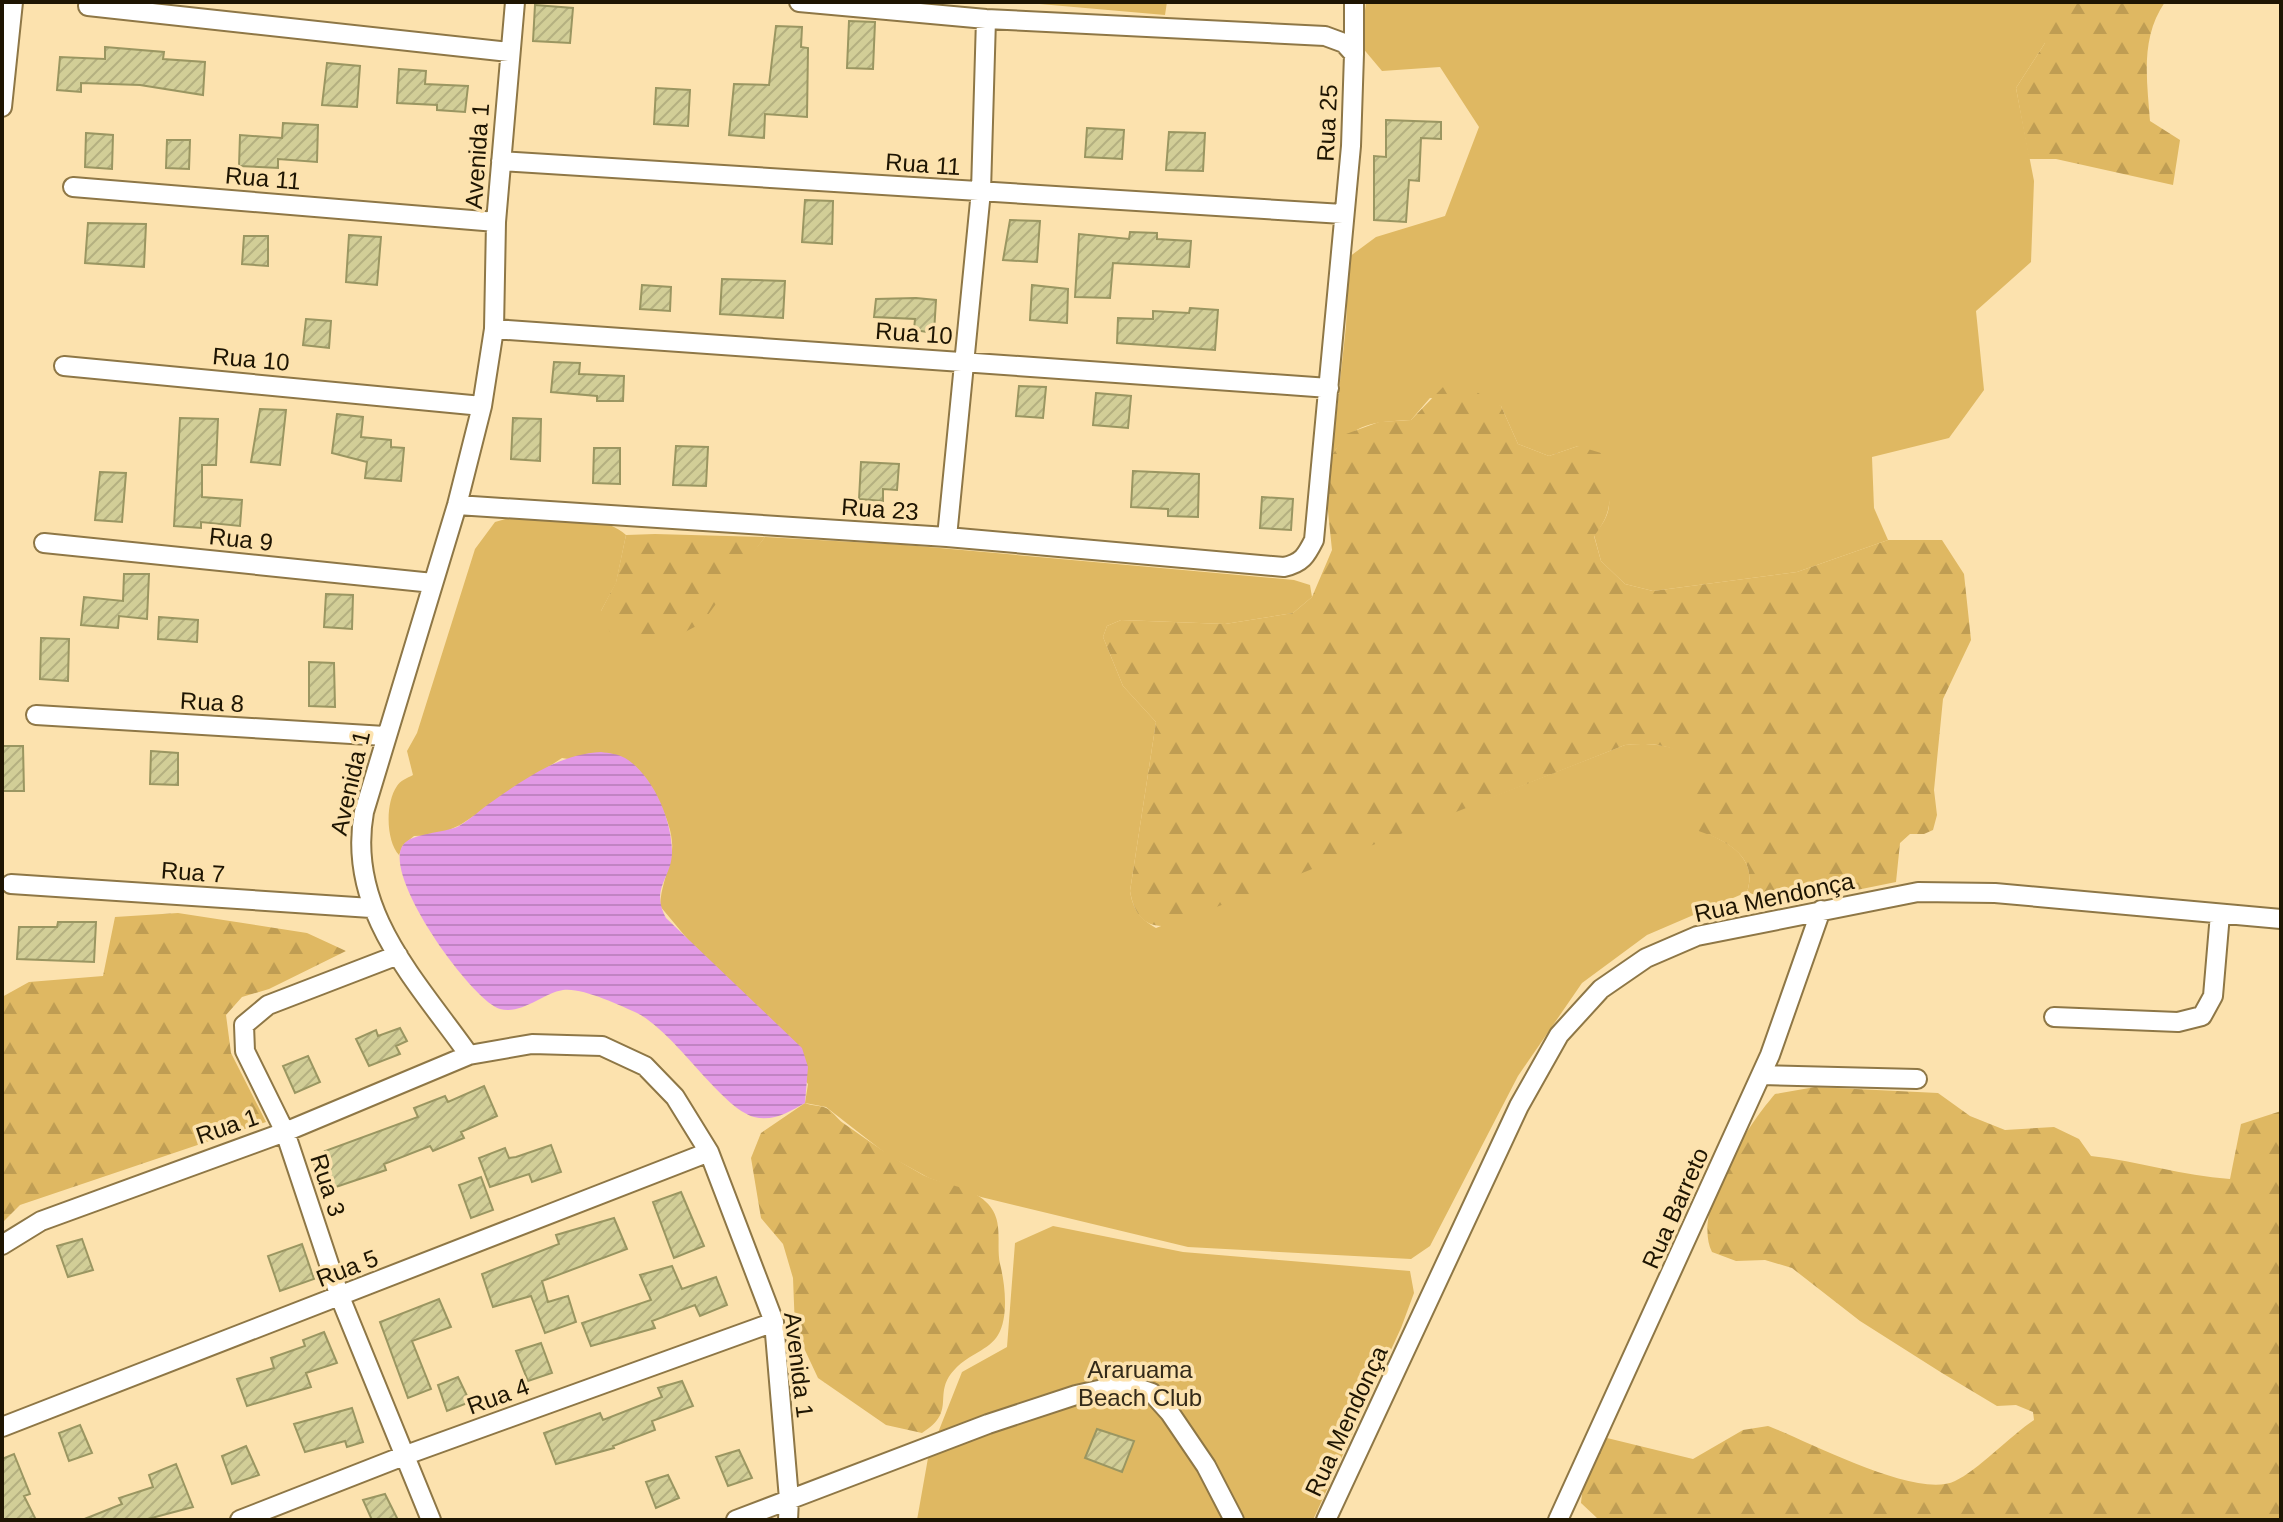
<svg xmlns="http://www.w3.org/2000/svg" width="2283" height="1522" viewBox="0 0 2283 1522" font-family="Arial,sans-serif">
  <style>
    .green { fill: #dfb862 }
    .forest { fill: url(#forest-firs) }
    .water { fill: url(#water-rules) }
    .building { fill: url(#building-hatch); stroke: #9a9661; stroke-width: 2 }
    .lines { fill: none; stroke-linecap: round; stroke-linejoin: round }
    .street-casing { stroke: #8e7746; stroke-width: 22 }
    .street { stroke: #fff; stroke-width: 18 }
    .labels { text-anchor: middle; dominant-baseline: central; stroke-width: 7; stroke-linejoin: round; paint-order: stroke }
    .street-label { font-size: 24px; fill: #1e1502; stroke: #fce2ae }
    .park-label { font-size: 24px; fill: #332a19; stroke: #fce2ae }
  </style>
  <defs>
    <pattern id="forest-firs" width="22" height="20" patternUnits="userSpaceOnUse" patternTransform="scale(2)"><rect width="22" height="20" fill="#dfb862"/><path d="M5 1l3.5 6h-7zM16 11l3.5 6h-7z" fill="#bf9d53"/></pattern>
    <pattern id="water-rules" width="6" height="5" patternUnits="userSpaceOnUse" patternTransform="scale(2)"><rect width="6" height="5" fill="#e29ae5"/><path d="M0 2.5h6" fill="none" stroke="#c184c3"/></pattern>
    <pattern id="building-hatch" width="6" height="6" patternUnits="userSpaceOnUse" patternTransform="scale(2)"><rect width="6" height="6" fill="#d2ce97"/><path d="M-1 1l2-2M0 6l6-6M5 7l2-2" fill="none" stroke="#b4b080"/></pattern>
  </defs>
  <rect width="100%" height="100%" fill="#fce2ae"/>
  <!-- green -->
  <path class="green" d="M1017 2H1167L1165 15Z
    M1366 2H2045V43L2016 88 2034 181 2031 262 1976 311 1984 390 1949 438 1872 457 1874 508 1888 540 1797 572 1653 591 1625 584 1601 561 1594 535C1626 498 1601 480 1578 446L1549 456 1518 444 1501 406 1430 398 1411 420C1373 422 1354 422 1332 455L1346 326 1349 257 1376 237 1445 216 1479 127 1440 67 1382 71 1361 46Z
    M513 517C547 517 600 512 626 535L616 583 601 611 733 577 765 537 906 545 1294 580 1310 585 1312 597 1293 613 1225 624 1121 620 1107 626 1103 637 1123 686 1156 722 1130 891C1133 910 1140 919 1156 928L1625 745C1654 742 1695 745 1704 780 1707 794 1699 815 1696 829 1725 840 1759 856 1747 892L1647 935 1582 983 1518 1076 1430 1246 1411 1259 1188 1247 981 1197 929 1178 889 1156 826 1107 805 1103 808 1084 660 906C661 887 667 875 671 857 678 828 654 792 639 770L562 758 460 825 438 835 414 836 403 845 399 855C386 841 385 803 397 786 400 781 407 778 413 775L407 751 417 733 475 549 495 522Z
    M1053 1226 1183 1252 1410 1271 1414 1293 1401 1328 1313 1520H917L928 1458 962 1372 1007 1347 1015 1243Z"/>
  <!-- forest -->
  <path class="forest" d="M2045 2H2165C2140 38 2147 80 2150 121L2180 140 2173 185 2056 159H2029L2016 88 2045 43Z
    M1464 385 1501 406 1518 444 1549 456 1578 446 1601 453C1609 489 1618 506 1594 536L1601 561 1625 584 1653 591 1797 572 1888 540H1942L1964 574 1971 640 1943 699 1934 790 1937 815 1933 830 1924 834H1910L1900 843 1896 882 1783 905 1747 892C1759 856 1725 840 1696 830L1686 798 1704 782C1691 747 1660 741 1625 745L1171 925C1146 930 1134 915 1130 891L1156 722 1123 686 1103 637 1107 626 1121 620 1225 624 1293 613 1312 597 1332 550 1327 502 1332 455 1346 434 1379 422 1411 420 1444 386Z
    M655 534 765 537 702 623 651 650 610 632 601 611 616 582 626 535Z
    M178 913 307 933 346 951 269 989 242 997 226 1015 231 1053 266 1122 20 1205 2 1223V997L29 982 103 976 115 917Z
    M1815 1087 1938 1093 1970 1116 2005 1130 2054 1127 2079 1139 2091 1156C2139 1161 2182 1176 2230 1179L2241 1124 2281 1111V1520L1597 1518 1581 1503C1584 1477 1589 1458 1607 1438L1693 1459 1743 1430 1768 1426C1808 1441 1917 1500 1955 1481 1977 1471 2010 1436 2034 1420L2033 1412 2016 1405 1997 1406 1942 1373 1860 1321 1792 1268 1765 1260 1736 1261 1712 1252C1691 1211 1748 1125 1775 1094Z
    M805 1103C812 1106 822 1105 828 1109 834 1113 839 1121 846 1125 871 1143 896 1160 923 1175 941 1184 964 1185 980 1197 1007 1216 995 1240 1000 1264 1005 1283 1009 1317 998 1335 989 1350 968 1355 956 1368 930 1394 959 1410 922 1433L886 1425 818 1378 795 1329 793 1278 783 1244 761 1218 751 1158 761 1133Z"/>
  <!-- water -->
  <path class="water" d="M601 752C609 753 618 754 625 758 653 775 672 820 672 852 672 878 650 888 666 918L802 1048 808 1067 805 1103C789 1112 773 1122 754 1117 720 1107 676 1033 637 1013 620 1005 581 987 563 990 543 993 522 1015 500 1009 472 1001 381 875 403 845 413 832 443 834 459 826 471 819 481 809 493 801 526 778 560 754 601 752Z"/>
  <!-- building -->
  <path class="building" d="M535 5 573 8 570 43 533 41Z
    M849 21 875 22 873 69 847 68Z
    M776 26 802 27 801 47 808 48 807 117 765 114 764 138 729 135 734 84 769 85Z
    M105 47 164 52 163 59 205 62 203 95 140 85 81 83V92L57 90 60 57 105 59Z
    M327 63 360 66 357 107 322 105Z
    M399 69 426 71 425 84 468 86 465 112 437 110V105L397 103Z
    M656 88 690 90 688 126 654 124Z
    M1386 120 1441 122V139L1421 138 1419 181 1409 180 1406 222 1374 220V156L1386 157Z
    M283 123 318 125 317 162 278 159V168L239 166 240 135 282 138Z
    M1087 128 1124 130 1122 159 1085 157Z
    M1169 132 1205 133 1203 171 1166 170Z
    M86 133 113 135 112 169 85 167Z
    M167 140H190L189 169 166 168Z
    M805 200 833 201 832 244 802 242Z
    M1010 220 1040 221 1037 262 1003 260Z
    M88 223 146 224 144 267 85 263Z
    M1130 232 1157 233V239L1191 241 1189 267 1113 263 1110 298 1075 297 1079 234 1129 239Z
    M349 235 381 237 377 285 346 282Z
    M244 236H268V266L242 264Z
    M722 279 785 281 783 318 720 314Z
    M642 285 671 287 670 311 640 309Z
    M1032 285 1068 289 1067 323 1030 320Z
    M916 298 936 300 934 333 914 330 915 319 874 317 876 299Z
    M1190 308 1218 310 1215 350 1117 343 1118 318 1153 319V311L1189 313Z
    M306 319 331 321 329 348 303 345Z
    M554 362 580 363 579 374 624 376 623 401H597V396L551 392Z
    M1019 386 1046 387 1043 418 1016 416Z
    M1096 393 1131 396 1128 428 1093 425Z
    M260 409 286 410 280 465 251 462Z
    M337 414 363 417 361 437 391 440V447L404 448 401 481 365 478 367 462 332 453Z
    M180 418 218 419 216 465H202V497L242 500 240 526 201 522V528L174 526Z
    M513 418 541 419 540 461 511 459Z
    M676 446 708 447 706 486 673 485Z
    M594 448H620V484L593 483Z
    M861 462 899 464 897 490 883 489V501L859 499Z
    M1133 471 1199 474 1198 517 1168 516V509L1131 507Z
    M100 472 126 473 122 522 95 520Z
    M1262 497 1293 499 1291 530 1260 528Z
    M124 574H149L147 619 119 616 118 628 81 625 84 597 123 601Z
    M326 594 353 595 352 629 324 627Z
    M159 617 198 620 197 642 158 639Z
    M41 638 69 639 68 681 40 679Z
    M309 662 334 663 335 707 309 706Z
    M2 746H23L24 791H2Z
    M151 751 178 753V785L150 784Z
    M58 922H96L94 962 17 959 19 927H57Z
    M400 1028 407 1041 396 1046 400 1054 369 1066 356 1039 376 1030 378 1036Z
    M308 1056 320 1082 295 1093 283 1066Z
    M484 1086 497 1116 461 1132 464 1138 433 1151 430 1146 384 1164 386 1170 324 1191 314 1163 328 1158 325 1151 418 1117 414 1108 445 1096 448 1102Z
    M551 1145 561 1172 532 1182 529 1174 490 1187 479 1158 505 1148 509 1158 516 1157Z
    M481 1177 493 1210 471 1218 459 1185Z
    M681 1192 704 1246 674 1258 653 1202Z
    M614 1218 627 1249 542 1281 548 1302 568 1296 576 1322 545 1333 531 1296 493 1307 482 1274 559 1244 556 1235Z
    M82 1239 93 1270 68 1277 57 1246Z
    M302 1244 314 1279 280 1291 268 1256Z
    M672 1266 682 1289 716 1277 727 1305 700 1316 695 1305 652 1321 655 1328 591 1346 582 1323 651 1300 640 1275Z
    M439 1299 451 1327 412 1341 431 1389 408 1398 380 1322Z
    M324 1332 337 1363 306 1373 311 1387 247 1406 237 1379 274 1368 271 1358 305 1346 303 1340Z
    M541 1343 552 1373 528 1381 516 1351Z
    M458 1377 470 1402 447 1411 438 1385Z
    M682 1381 693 1406 652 1421 655 1430 613 1446 614 1448 556 1464 544 1433 600 1413 603 1420 662 1397 658 1388Z
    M352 1408 363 1442 347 1447 345 1441 305 1452 294 1424Z
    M80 1425 92 1453 69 1461 59 1433Z
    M1097 1429 1134 1441 1122 1472 1085 1458Z
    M246 1446 259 1475 232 1484 222 1456Z
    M739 1450 752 1478 728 1486 716 1457Z
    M14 1454 30 1494 24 1496 36 1520H2V1459Z
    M176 1464 193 1507 144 1520H82L122 1504 119 1498 153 1487 149 1475Z
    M668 1475 679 1498 656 1508 646 1482Z
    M385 1494 398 1520H372L363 1500Z"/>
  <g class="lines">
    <defs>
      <path id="street" d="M515 2 496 222 494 329 482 406 457 505 364 812C346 910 416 980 469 1055L532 1044 602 1046 645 1066 675 1097 709 1152 774 1322 789 1499 788 1520
        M1354 2V54
        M88 6 509 52
        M2 107 13 2
        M501 161 1343 214
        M73 187 496 222
        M494 329 1329 388
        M64 366 482 406
        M457 505 947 537 1284 567C1302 563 1306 556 1314 540L1351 146 1354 54 1344 43 1325 36 986 19 799 2
        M947 537 981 191 986 19
        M44 543 433 583
        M36 715 385 736
        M11 884 371 908
        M398 955 268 1005 244 1025 245 1051 285 1132 340 1297 431 1520
        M2054 1017 2178 1022 2202 1016 2213 996 2220 914
        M1761 1075 1917 1079
        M2 1245 41 1221 285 1132 469 1055
        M2 1427 709 1152
        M240 1520 406 1455 774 1322
        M736 1520 988 1424 1076 1395 1126 1384 1152 1393 1170 1413 1206 1466 1234 1520
        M1326 1520 1519 1106 1559 1035 1601 989 1646 958 1697 936 1918 892 1995 893 2281 919
        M1558 1520 1770 1055 1821 910"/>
    </defs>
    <!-- street casing -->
    <use href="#street" class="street-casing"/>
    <!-- street -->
    <use href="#street" class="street"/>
  </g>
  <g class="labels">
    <!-- street labels -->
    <g class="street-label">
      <text transform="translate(1327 123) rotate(-87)">Rua 25</text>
      <text transform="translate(477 156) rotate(-86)">Avenida 1</text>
      <text transform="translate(923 164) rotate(4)">Rua 11</text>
      <text transform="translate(263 178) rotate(5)">Rua 11</text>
      <text transform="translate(914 333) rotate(4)">Rua 10</text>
      <text transform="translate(251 359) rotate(5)">Rua 10</text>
      <text transform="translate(880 509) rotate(4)">Rua 23</text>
      <text transform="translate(241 539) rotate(6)">Rua 9</text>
      <text transform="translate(212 702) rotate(3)">Rua 8</text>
      <text transform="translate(350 783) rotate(-77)">Avenida 1</text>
      <text transform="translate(193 872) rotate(4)">Rua 7</text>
      <text transform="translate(1774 897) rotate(-12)">Rua Mendonça</text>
      <text transform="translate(227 1126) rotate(-19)">Rua 1</text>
      <text transform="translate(328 1185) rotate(72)">Rua 3</text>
      <text transform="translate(1675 1208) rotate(-66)">Rua Barreto</text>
      <text transform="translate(347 1268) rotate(-21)">Rua 5</text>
      <text transform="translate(799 1365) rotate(83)">Avenida 1</text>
      <text transform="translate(498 1396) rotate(-20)">Rua 4</text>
      <text transform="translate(1346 1421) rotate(-65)">Rua Mendonça</text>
    </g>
    <!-- park labels -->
    <g class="park-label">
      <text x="1140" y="1369">Araruama<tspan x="1140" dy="28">Beach Club</tspan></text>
    </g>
  </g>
  <!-- border -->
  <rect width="2283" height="1522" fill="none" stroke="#1e1502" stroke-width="8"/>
</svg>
